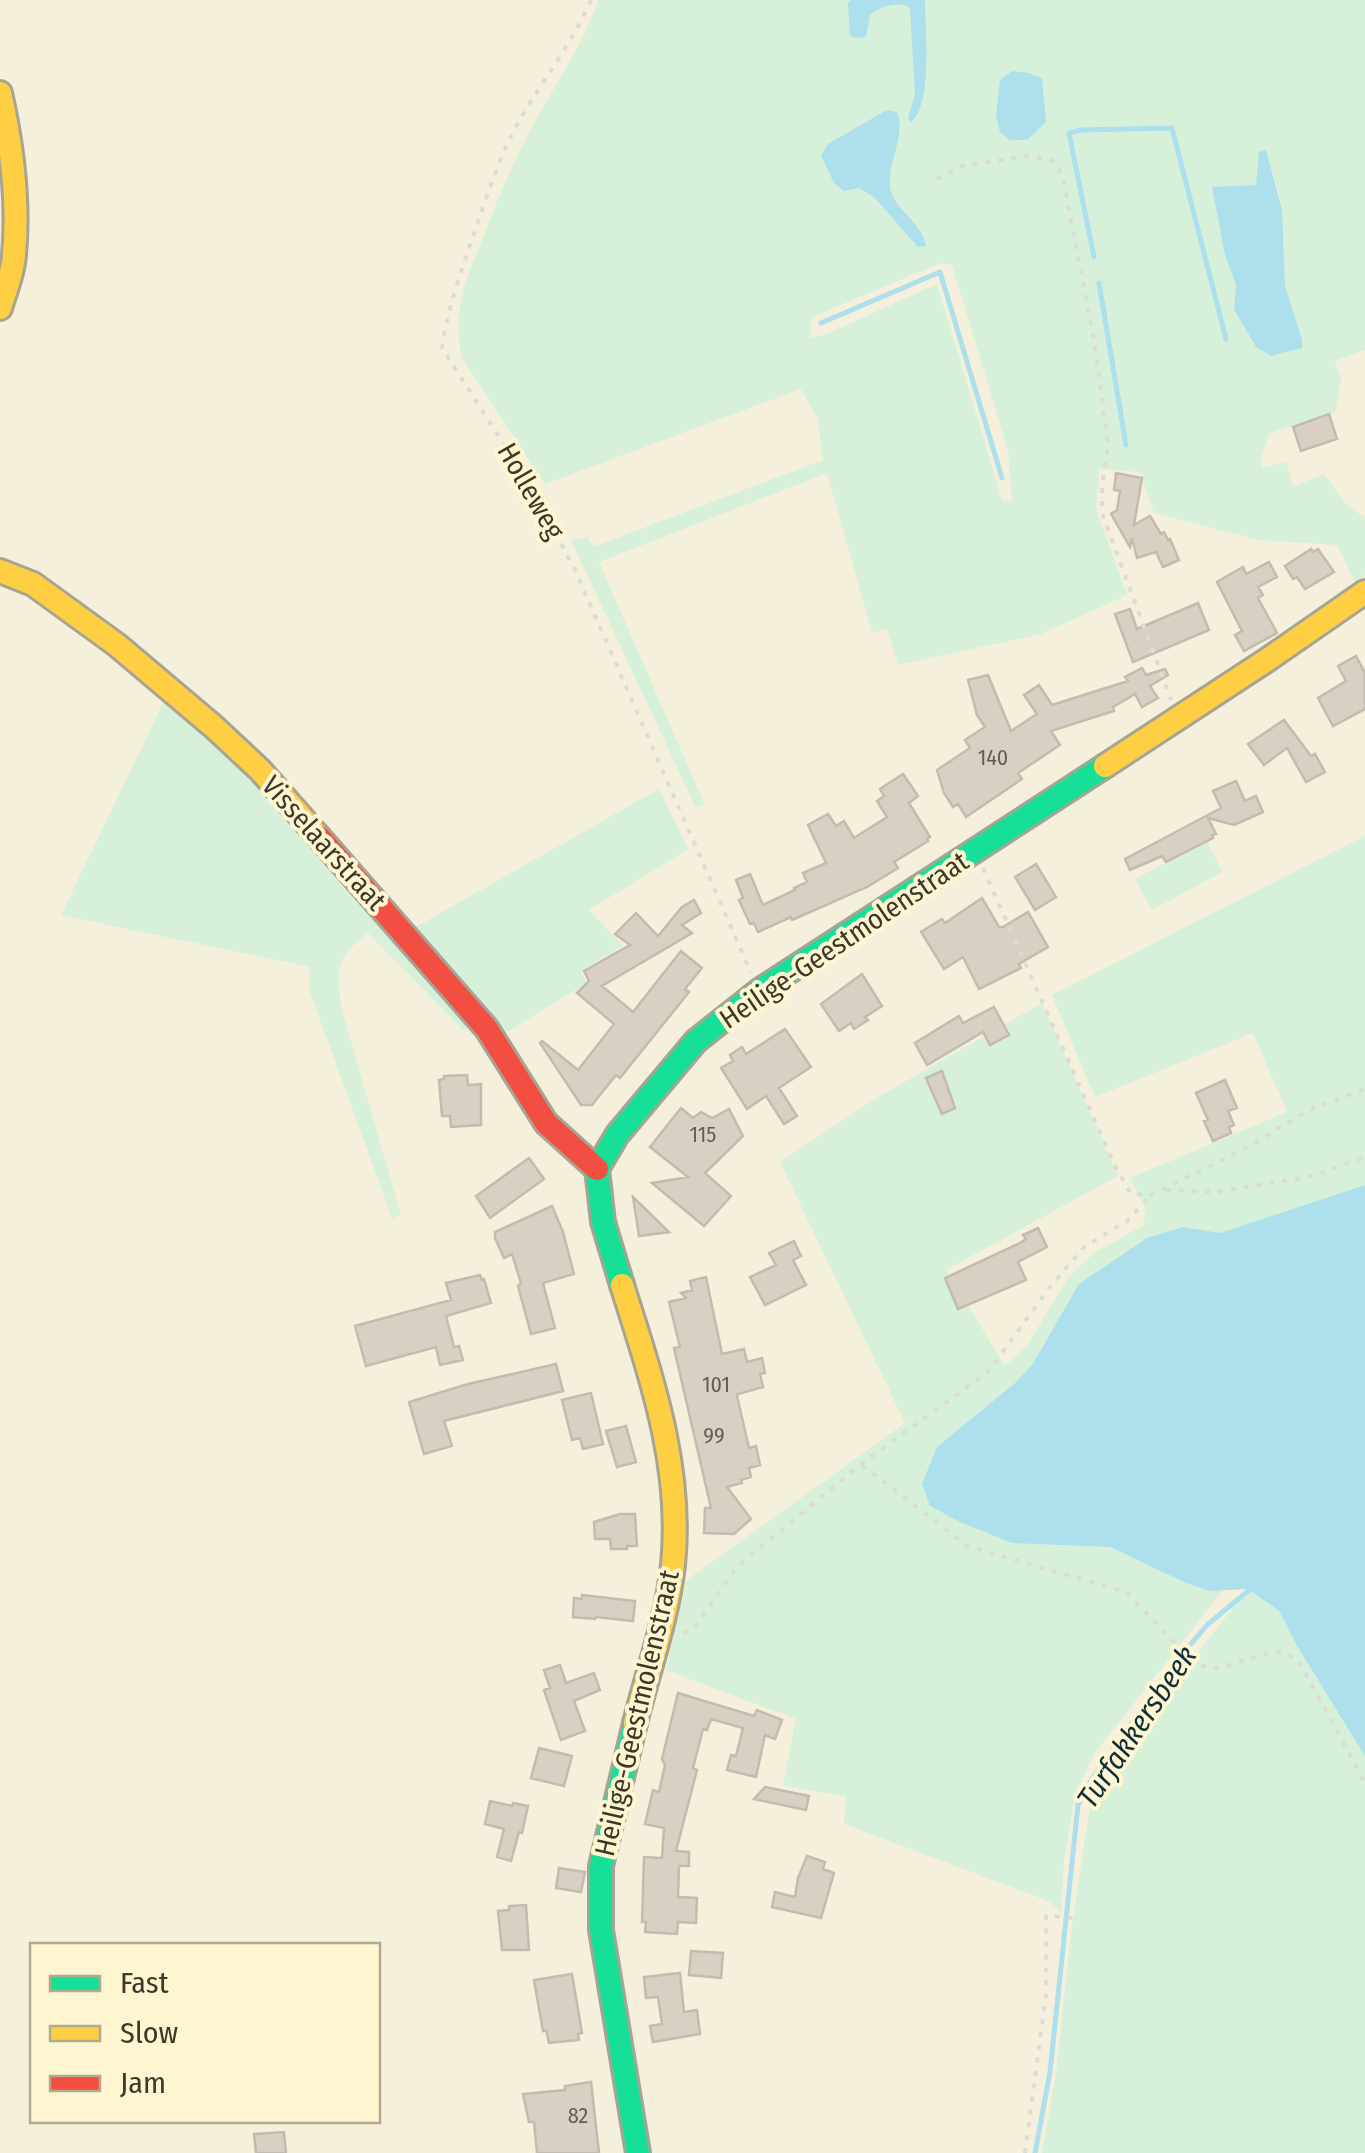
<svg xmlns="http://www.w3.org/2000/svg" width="1365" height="2153" viewBox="0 0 1365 2153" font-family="'Fira Sans Condensed',sans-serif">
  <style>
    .green { fill: #d6f0da; fill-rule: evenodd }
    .water { fill: #addfed }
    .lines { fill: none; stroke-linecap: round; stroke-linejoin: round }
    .stream { stroke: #addfed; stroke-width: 5 }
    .building { fill: #d8d1c3; stroke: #c3bcae; stroke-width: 2.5 }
    .fast-casing { stroke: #a7a494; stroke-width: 28 }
    .slow-casing { stroke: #a7a494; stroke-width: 28 }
    .jam-casing { stroke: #a7a494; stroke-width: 28 }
    .path { stroke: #dcdbd5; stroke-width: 4; stroke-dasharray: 5 8; stroke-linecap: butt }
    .fast { stroke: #16e098; stroke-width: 22 }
    .slow { stroke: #ffcf43; stroke-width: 22 }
    .jam { stroke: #f24e42; stroke-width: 22 }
    .labels { text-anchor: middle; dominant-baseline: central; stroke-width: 8; stroke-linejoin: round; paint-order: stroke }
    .number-label { font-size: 22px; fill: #635f50 }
    .street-label { font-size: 28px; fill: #3c392a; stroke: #fff6d1 }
    .water-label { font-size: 30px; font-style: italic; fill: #0d303d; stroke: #fff6d1 }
  </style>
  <rect width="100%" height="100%" fill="#f4f0dc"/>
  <!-- green -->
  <path class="green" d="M598 0H1365V350L1335 361 1341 378 1335 413 1269 433 1261 459 1262 468 1286 462 1293 487 1324 474 1345 504 1365 518V575L1355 582 1337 545 1259 540 1154 513 1140 472 1099 469 1096 508 1127 595 1041 634 898 665 887 629 872 633 827 473 599 562 704 803 696 808 571 540 588 537 593 547 823 460 818 419 801 389 545 484 462 358C452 311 465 281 483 238 497 201 511 166 530 131 553 87 583 47 598 0ZM1265 151 1278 189 1282 209 1285 285 1302 340 1301 348 1256 347 1235 309 1236 285 1212 188 1257 186 1259 153ZM941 263 952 265 1008 450 1012 501 1002 500 937 284 829 333 809 339 812 317Z
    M167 695 247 771 475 1024 463 1030 368 933C336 957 336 969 341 1007L401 1215 392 1218 309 989 310 967 61 915Z
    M659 789 688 849 589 910 623 946 580 971 587 983 507 1032 414 928Z
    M1365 836V1185L1220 1233 1183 1227 1052 1329 1032 1365 1015 1383 983 1410 930 1506 960 1522 1012 1543 1110 1547 1184 1582 1209 1591 1223 1590 1094 1754 1075 1794 1064 1860 1061 1913 1051 1902 844 1824 846 1797 783 1785 796 1719 666 1670 687 1580 905 1423 780 1162 875 1099 1042 1003 1118 1176 946 1270 1005 1366 1027 1346 1067 1279 1093 1254 1144 1225 1145 1207 1130 1178 1287 1112 1253 1033 1095 1097 1052 995Z
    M1207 841 1222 872 1152 910 1135 879Z
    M1248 1589 1279 1611 1297 1646 1365 1756V2153H1042L1056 2074 1072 1925 1090 1806 1116 1757Z"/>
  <!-- water -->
  <path class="water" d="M851 0H925C925 30 933 103 911 123L908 118 915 94 910 8C898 0 881 7 870 14L866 37 855 38 850 35 848 3Z
    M1012 71 1029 73 1042 78 1046 122 1027 140H1010L1000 132 996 115 1000 80Z
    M887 110 897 112C907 137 884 166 891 192 896 210 922 223 926 246L918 247 874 197 859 188 844 191 834 183 821 156 828 144Z
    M1266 150 1282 209 1285 285 1302 340V348L1271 356 1256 347 1234 309 1236 285 1225 255 1212 187 1256 185 1259 152Z
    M1365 1185V1756L1297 1646 1279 1611 1248 1589 1209 1591 1184 1582 1110 1547 1012 1543 960 1522 930 1506 922 1484 937 1447 1015 1383 1032 1365 1079 1284 1147 1238 1183 1227 1220 1233Z"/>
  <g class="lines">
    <!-- stream -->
    <path class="stream" d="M1094 257 1069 133 1081 130 1172 128 1226 339
      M1099 283 1126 445
      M821 323 940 272 1002 478
      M1035 2153 1050 2072 1078 1805 1090 1782 1169 1670 1207 1625 1253 1587"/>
  </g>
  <!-- building -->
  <path class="building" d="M1329 414 1337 439 1301 451 1293 427Z
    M1116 473 1142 478 1134 525 1150 516 1161 534 1164 532 1168 540 1170 539 1179 560 1163 567 1156 552 1137 558 1132 538 1130 547 1111 514 1117 510 1120 491 1114 490Z
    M1311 549 1313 552 1318 549 1334 572 1305 589 1297 577 1293 579 1285 566Z
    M1269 562 1277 577 1258 587 1263 595 1258 598 1277 633 1244 651 1235 635 1242 631 1217 582 1243 567 1246 574Z
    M1198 603 1209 630 1133 662 1115 614 1130 609 1137 629Z
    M1356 656 1365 673V709L1333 726 1318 698 1346 681 1338 666Z
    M1142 668 1146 675 1165 669 1168 675 1150 686 1158 698 1142 707 1135 694 1113 707 1114 711 1051 731 1060 745 1018 773 1022 779 966 817 958 804 953 807 944 793 937 770 970 748 965 740 985 727 977 715 968 680 988 675 1011 731 1037 714 1024 695 1039 685 1052 705 1128 681 1125 677Z
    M1284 720 1311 756 1315 754 1325 772 1306 782 1287 748 1264 765 1248 744Z
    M903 774 918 796 909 803 930 837 927 839 928 841 894 862 898 868 867 887 792 920 791 917 758 932 754 923 750 924 739 900 743 898 736 880 750 874 763 905 795 890 794 888 807 882 803 873 826 863 808 825 828 814 836 826 844 821 854 838 887 817 877 801 884 796 880 789Z
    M1236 781 1245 801 1256 796 1263 812 1234 825 1208 818 1216 834 1212 835 1213 838 1166 862 1162 856 1130 870 1125 859 1221 808 1213 791Z
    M1036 864 1056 897 1035 910 1015 877Z
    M982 898 999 927H1003L1028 912 1048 947 1019 964 1021 968 979 989 963 957 944 969 921 932 942 919 945 923Z
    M694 900 701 913 682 925 692 933 602 986 633 1012 681 951 702 968 685 989 689 992 620 1078 616 1075 592 1105H581L540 1043 542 1041 578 1070 614 1024 577 993 589 981 584 971 630 945 615 934 636 913 658 936 682 907Z
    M862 974 882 1006 865 1017 868 1020 854 1029 851 1023 839 1031 821 1004Z
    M994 1007 1009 1035 990 1045 983 1032 927 1065 915 1043 959 1016 963 1023Z
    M785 1029 811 1067 779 1088 797 1116 784 1124 766 1096 747 1109 721 1068 733 1061 730 1055 742 1047 746 1054Z
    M942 1071 955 1108 942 1114 926 1078Z
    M467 1075 468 1085 481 1084V1125L451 1127 450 1116H442L439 1080 444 1079V1076Z
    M1225 1080 1237 1108 1228 1111 1234 1125 1229 1127 1231 1133 1213 1141 1204 1121 1208 1120 1196 1093Z
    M681 1108 693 1118 701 1112 712 1118 729 1109 743 1136 705 1173 731 1196 704 1226 652 1183 688 1177 650 1147Z
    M529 1158 544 1179 490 1218 476 1196Z
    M633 1197 669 1232 639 1236Z
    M552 1206 563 1232 574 1274 543 1283 555 1328 531 1334 518 1286 521 1283 512 1254 504 1258 495 1238V1232Z
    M1038 1228 1047 1247 1018 1262 1026 1280 958 1309 945 1278 1020 1243 1026 1239 1023 1235Z
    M794 1241 801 1256 793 1260 806 1285 765 1305 750 1277 776 1265 769 1253Z
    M480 1275 482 1280 484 1279 491 1303 446 1316 454 1347 459 1346 463 1360 440 1365 436 1347 366 1366 355 1326 451 1300 446 1283Z
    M706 1277 722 1354 744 1349 747 1362 762 1358 765 1373 760 1374 763 1387 738 1394 737 1396 749 1448 756 1446 760 1465 749 1468 751 1477 741 1480 742 1483 727 1487 751 1519 734 1534 704 1533 705 1508H711L674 1348 680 1347 669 1302 686 1298 681 1293 692 1290 690 1281Z
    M556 1364 563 1391 444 1421 452 1446 424 1454 409 1402 468 1384Z
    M591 1393 603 1444 583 1449 580 1438 572 1440 562 1400Z
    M626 1426 636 1462 617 1467 606 1431Z
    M620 1514H635L637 1546H627V1549H611L610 1539H595L594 1522Z
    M582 1595 635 1601 633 1621 596 1617 595 1619 573 1617 574 1598 582 1599Z
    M560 1665 566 1683 594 1673 600 1690 574 1701 585 1731 561 1740 544 1690 550 1688 544 1670Z
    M678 1693 754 1716 757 1710 782 1720 775 1739 765 1735 756 1777 727 1770 731 1755 736 1756 743 1728 711 1719 707 1730 703 1729 693 1768 697 1770 676 1851 689 1852V1866H679L678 1897 697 1898 696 1923 678 1922 677 1934 645 1932 646 1922H642L644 1857 662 1858 664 1828 645 1824 653 1790 659 1792 665 1765 662 1759Z
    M539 1748 572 1756 564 1786 531 1778Z
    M765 1787 809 1796 806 1810 754 1799Z
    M490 1801 512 1806 513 1803 528 1806 522 1833 519 1832 511 1861 497 1857 504 1829 485 1824Z
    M807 1856 825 1862 823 1869 834 1873 821 1918 772 1907 775 1892 795 1897 798 1878Z
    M559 1868 585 1872 581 1892 556 1888Z
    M526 1905 529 1950H502L498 1911 509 1910V1906Z
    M691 1951 723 1953 721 1978 689 1975Z
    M680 1973 684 2012 697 2010 700 2034 653 2042 650 2026 662 2024 658 1997 646 1998 644 1977Z
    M572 1974 582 2033 578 2034 579 2040 549 2043 546 2030 543 2031 534 1980Z
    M591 2082 599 2153H537L534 2122H529L523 2094 565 2090V2086Z
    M284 2132 286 2153H256L254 2134Z"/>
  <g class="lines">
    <defs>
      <path id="fast" d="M622 1285 603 1222 597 1169 617 1135 696 1041 759 991 1105 766
        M635 1723 601 1866V1930L638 2153"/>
      <path id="slow" d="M0 93C12 146 19 200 14 255 13 273 5 291 0 308
        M0 571 33 584 117 645 214 727 260 770 319 837
        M1105 766 1267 660 1365 592
        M622 1285C651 1377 683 1467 673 1565 667 1619 648 1671 635 1723"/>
      <path id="jam" d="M319 837 487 1029 546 1123 597 1169"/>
    </defs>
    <!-- fast casing -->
    <use href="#fast" class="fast-casing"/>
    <!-- slow casing -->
    <use href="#slow" class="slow-casing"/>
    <!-- jam casing -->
    <use href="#jam" class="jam-casing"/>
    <!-- path -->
    <path class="path" d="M591 0C570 48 536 88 512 134 496 167 485 202 473 236 461 272 447 310 442 348L532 488 575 570 751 973
      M937 179 961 166 1028 156 1051 160 1056 163 1063 178 1095 345 1108 445 1102 486V513L1171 700
      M983 868 1115 1166 1131 1194 1151 1195 1248 1147 1307 1111 1365 1089
      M1166 1190 1217 1192 1313 1176 1365 1157
      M862 1465 967 1546 1126 1592 1175 1643 1203 1666 1220 1668 1275 1651 1297 1658 1365 1783
      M683 1633 693 1629 737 1567 861 1464 988 1372 1050 1287 1084 1247 1127 1221 1151 1195
      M1025 2153 1046 1995V1916L1077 1918"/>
    <!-- fast -->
    <use href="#fast" class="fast"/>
    <!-- slow -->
    <use href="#slow" class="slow"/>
    <!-- jam -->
    <use href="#jam" class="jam"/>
  </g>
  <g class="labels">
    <!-- number labels -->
    <g class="number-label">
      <text x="993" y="757">140</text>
      <text x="703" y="1134">115</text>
      <text x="716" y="1384">101</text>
      <text x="714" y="1435">99</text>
      <text x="578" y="2115">82</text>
    </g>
    <!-- street labels -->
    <g class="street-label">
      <text transform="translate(531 491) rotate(60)">Holleweg</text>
      <text transform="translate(324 843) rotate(48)">Visselaarstraat</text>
      <text transform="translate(844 940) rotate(-34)">Heilige-Geestmolenstraat</text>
      <text transform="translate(637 1713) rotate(-77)">Heilige-Geestmolenstraat</text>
    </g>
    <!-- water labels -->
    <g class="water-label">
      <text transform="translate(1137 1727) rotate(-56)">Turfakkersbeek</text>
    </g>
  </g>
  <!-- legend -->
  <rect x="30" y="1943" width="350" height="180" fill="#fff6d1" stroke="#b1aa8e" stroke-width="2.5"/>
  <rect x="50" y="1976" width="50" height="15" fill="#16e098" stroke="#b1aa8e" stroke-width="2.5"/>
  <text x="120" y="1993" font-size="30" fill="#3c392a">Fast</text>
  <rect x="50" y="2026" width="50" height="15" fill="#ffcf43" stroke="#b1aa8e" stroke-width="2.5"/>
  <text x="120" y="2043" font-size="30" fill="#3c392a">Slow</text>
  <rect x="50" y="2076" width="50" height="15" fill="#f24e42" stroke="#b1aa8e" stroke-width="2.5"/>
  <text x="120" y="2093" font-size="30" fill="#3c392a">Jam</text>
</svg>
